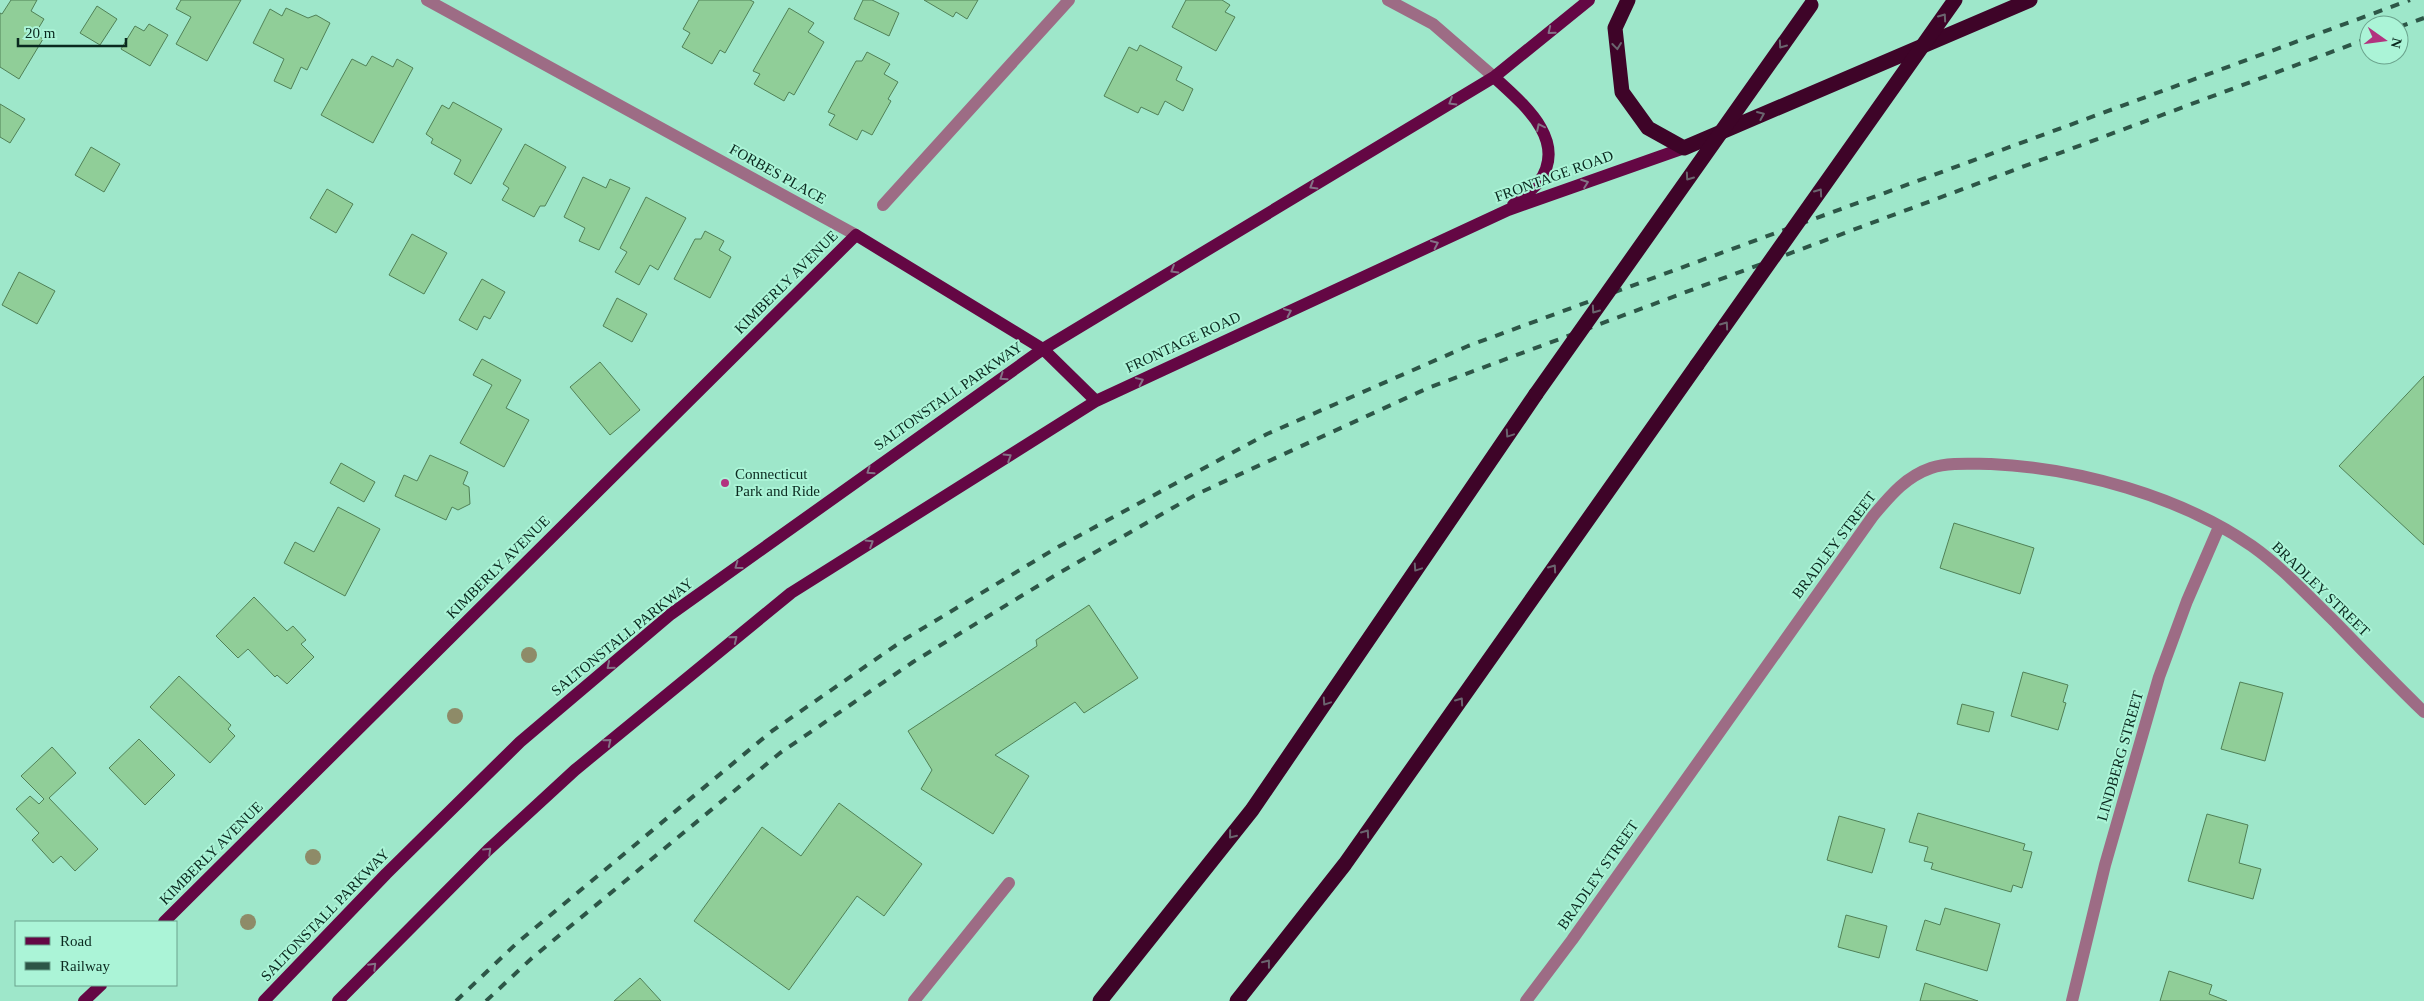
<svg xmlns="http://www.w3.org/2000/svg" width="2424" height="1001" viewBox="0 0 2424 1001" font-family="Georgia,serif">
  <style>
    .building { fill: #90ce98; stroke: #508157 }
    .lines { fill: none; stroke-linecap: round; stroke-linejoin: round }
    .minor { stroke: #9d6c85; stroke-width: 12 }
    .major { stroke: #640744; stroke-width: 12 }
    .highway { stroke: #3e0428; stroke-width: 15 }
    .rail { stroke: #2d5647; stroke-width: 4; stroke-dasharray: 9 9; stroke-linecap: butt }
    .highway-bridge { stroke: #3e0428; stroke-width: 15 }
    .tree { fill: #8e8b68 }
    .oneway { stroke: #6a646e }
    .oneway2 { stroke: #847286 }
    .poi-dot { fill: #b2327f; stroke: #abf4d7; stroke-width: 2 }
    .labels { text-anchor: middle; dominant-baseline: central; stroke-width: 4; stroke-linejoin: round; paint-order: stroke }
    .street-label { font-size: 15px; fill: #0a291f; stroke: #abf4d7 }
    .poi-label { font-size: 15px; fill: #0a291f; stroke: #abf4d7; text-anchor: start }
  </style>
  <rect width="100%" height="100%" fill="#9ee7ca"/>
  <!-- building -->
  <path class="building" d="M11 0H37L31 11 44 19 35 34 43 39 19 79 0 67V13L2 14Z
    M181 0H241L207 61 176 44 191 17 176 9Z
    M699 0H750L754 2 725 53 720 50 712 64 682 47 690 33 683 29Z
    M863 0H872L899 13 889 36 854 19Z
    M924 0H978L967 19 956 12 953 17Z
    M1186 0H1222L1230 5 1225 12 1235 17 1216 51 1172 27Z
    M97 6 117 19 100 45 80 33Z
    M286 8 308 18 316 15 330 23 307 70 301 67 291 89 274 81 284 59 253 43 270 9 282 16Z
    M789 8 814 23 808 32 824 42 794 95 789 92 784 101 754 84 760 74 753 71Z
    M149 24 168 35 150 66 121 49 135 26 144 31Z
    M1140 45 1182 67 1176 80 1193 89 1183 111 1165 101 1158 115 1141 107 1138 113 1104 96 1129 47 1137 51Z
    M867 52 890 64 884 74 898 82 888 99 891 101 872 135 862 130 857 140 829 125 835 115 828 112 856 61H862Z
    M372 56 393 67 397 59 413 68 373 143 321 115 352 59 366 66Z
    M453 102 502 129 471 184 454 174 461 160 431 143 433 139 426 134 442 105 449 109Z
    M0 104 25 119 10 143 0 137Z
    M525 144 566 167 545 206H540L534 217 502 200 509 188 503 184Z
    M91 147 120 164 104 192 75 175Z
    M583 177 606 188 610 179 630 188 599 250 579 241 585 228 564 217Z
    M327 189 353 204 336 233 310 218Z
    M646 197 686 218 658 270 650 265 639 285 615 272 627 252 620 248Z
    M705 231 724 241 719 250 731 257 710 298 674 279 695 239H701Z
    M412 234 447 253 424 294 389 275Z
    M19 272 55 291 37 324 2 305Z
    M482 279 505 292 490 319 484 316 477 330 459 320Z
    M617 298 647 314 632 342 603 326Z
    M482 359 521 380 506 408 529 420 504 467 460 443 492 385 473 375Z
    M600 362 640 410 610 435 570 387Z
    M2424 376V545L2339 466Z
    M430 455 468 472 463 484 469 487 470 504 458 510 452 507 446 520 395 496 404 475 417 481Z
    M341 463 375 482 364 502 330 483Z
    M338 507 380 529 345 596 284 563 295 542 314 552Z
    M1954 523 2034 548 2020 594 1940 568Z
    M254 597 287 631 293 626 306 640 301 644 314 657 287 684 277 675 275 677 248 649 238 658 216 636Z
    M1089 605 1138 678 1084 713 1075 702 995 755 1029 776 993 834 921 789 932 770 908 731 1037 646 1036 640Z
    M2023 672 2068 685 2063 702 2066 703 2058 730 2011 716Z
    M179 676 231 725 228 729 235 736 210 763 150 707Z
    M2240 682 2283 693 2265 761 2221 749Z
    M1962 704 1994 712 1989 732 1957 724Z
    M139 739 175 775 145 805 109 768Z
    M52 747 76 773 49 798 98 849 75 871 61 856 53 863 32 840 39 833 16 809 30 796 39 804 44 799 21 776Z
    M839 803 922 864 884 916 857 896 789 990 694 921 762 827 801 856Z
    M1918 813 2025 844 2023 850 2032 852 2022 888 2013 885 2011 892 1931 869 1933 863 1924 861 1928 847 1909 842Z
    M2207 814 2248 825 2239 863 2261 869 2253 899 2188 881Z
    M1839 816 1885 829 1872 873 1827 860Z
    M1945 908 2000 924 1987 971 1916 950 1925 920 1940 925Z
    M1846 915 1887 926 1879 958 1838 947Z
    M2169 971 2212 985 2209 994 2227 1001H2160Z
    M640 978 661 1001H614Z
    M1925 983 1978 1001H1920Z"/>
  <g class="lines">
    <!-- minor -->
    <path class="minor" d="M427 0 856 235
      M1388 0 1433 24 1494 77
      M883 205 1069 0
      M914 1001 1009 883
      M1526 1001 1572 940 1873 516C1890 496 1905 477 1931 468 1949 462 1972 464 1991 464 2078 468 2180 496 2252 546 2283 568 2309 597 2336 623 2365 653 2394 683 2424 712
      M2072 1001 2105 865 2159 677 2187 601 2219 527"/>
    <!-- major -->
    <path class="major" d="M1494 77C1522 103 1569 140 1539 182 1532 190 1521 198 1513 205
      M164 922 856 235 1043 349 1096 401
      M84 1001 101 985
      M264 1001 386 874 520 742 671 614 1043 349 1494 77 1589 0
      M338 1001 488 850 575 770 791 593 1096 401 1508 210 1684 148"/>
    <!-- highway -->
    <path class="highway" d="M1628 0 1615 28 1622 92 1648 128 1684 148 2030 0
      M1100 1001 1252 810 1536 394
      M1237 1001 1345 864 1697 365"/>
    <!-- rail -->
    <path class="rail" d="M2399 27 2424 18
      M456 1001 518 942 772 731 905 639 1058 547 1267 434 1468 346 2410 0
      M486 1001 532 958 780 753 913 662 1059 573 1197 494 1428 388 2369 38"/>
    <!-- highway-bridge -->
    <path class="highway-bridge" d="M1697 365 1955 0
      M1536 394 1811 5"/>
  </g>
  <!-- trees -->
  <g class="tree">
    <circle cx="529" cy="655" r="8"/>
    <circle cx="455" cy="716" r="8"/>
    <circle cx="313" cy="857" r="8"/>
    <circle cx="248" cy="922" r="8"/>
  </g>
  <!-- one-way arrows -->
  <defs><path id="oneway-chevron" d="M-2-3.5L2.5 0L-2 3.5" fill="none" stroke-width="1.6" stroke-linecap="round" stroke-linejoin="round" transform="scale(1.25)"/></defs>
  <g class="oneway">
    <use href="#oneway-chevron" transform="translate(1943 17) rotate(-55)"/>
    <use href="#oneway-chevron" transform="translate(1782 45) rotate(125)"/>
    <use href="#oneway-chevron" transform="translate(1617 46) rotate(83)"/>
    <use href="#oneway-chevron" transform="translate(1761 115) rotate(-23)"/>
    <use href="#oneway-chevron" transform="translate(1689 177) rotate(125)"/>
    <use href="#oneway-chevron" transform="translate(1819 192) rotate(-55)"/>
    <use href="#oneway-chevron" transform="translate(1595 310) rotate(125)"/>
    <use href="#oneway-chevron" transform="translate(1725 325) rotate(-55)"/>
    <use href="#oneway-chevron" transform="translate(1509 434) rotate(124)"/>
    <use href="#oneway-chevron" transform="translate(1417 568) rotate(124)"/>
    <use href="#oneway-chevron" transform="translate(1553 568) rotate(-55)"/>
    <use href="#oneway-chevron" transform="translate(1460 701) rotate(-55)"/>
    <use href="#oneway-chevron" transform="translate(1326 702) rotate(124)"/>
    <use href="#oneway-chevron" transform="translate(1366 833) rotate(-55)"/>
    <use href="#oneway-chevron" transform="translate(1232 835) rotate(129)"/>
    <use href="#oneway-chevron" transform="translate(1267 963) rotate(-52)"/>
  </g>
  <g class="oneway2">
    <use href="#oneway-chevron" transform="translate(1551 31) rotate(141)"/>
    <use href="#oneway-chevron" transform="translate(1452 102) rotate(149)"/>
    <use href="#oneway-chevron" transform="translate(1540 127) rotate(-116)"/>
    <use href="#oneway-chevron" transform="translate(1585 183) rotate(-20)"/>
    <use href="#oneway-chevron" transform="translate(1313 186) rotate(149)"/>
    <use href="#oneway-chevron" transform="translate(1435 244) rotate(-25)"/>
    <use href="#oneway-chevron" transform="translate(1174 270) rotate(149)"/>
    <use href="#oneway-chevron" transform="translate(1288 312) rotate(-25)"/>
    <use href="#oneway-chevron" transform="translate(1003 377) rotate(145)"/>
    <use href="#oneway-chevron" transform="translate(1140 381) rotate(-25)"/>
    <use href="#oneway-chevron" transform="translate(1008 457) rotate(-32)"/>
    <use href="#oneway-chevron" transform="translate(870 471) rotate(145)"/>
    <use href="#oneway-chevron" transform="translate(870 543) rotate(-32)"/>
    <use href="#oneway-chevron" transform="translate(738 566) rotate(144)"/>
    <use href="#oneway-chevron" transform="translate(734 639) rotate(-39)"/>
    <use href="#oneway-chevron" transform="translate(610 666) rotate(140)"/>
    <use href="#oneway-chevron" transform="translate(608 742) rotate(-39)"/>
    <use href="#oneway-chevron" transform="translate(488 851) rotate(-44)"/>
    <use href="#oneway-chevron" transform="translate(373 966) rotate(-45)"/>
  </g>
  <!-- markers -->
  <circle class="poi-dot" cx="725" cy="483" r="5"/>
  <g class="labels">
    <!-- street labels -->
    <g class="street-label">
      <text transform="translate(778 174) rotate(29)">FORBES PLACE</text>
      <text transform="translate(1554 176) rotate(-20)">FRONTAGE ROAD</text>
      <text transform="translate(786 282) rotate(-45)">KIMBERLY AVENUE</text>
      <text transform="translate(1183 342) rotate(-25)">FRONTAGE ROAD</text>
      <text transform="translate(948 396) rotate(-35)">SALTONSTALL PARKWAY</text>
      <text transform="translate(1834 545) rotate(-53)">BRADLEY STREET</text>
      <text transform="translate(498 567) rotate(-45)">KIMBERLY AVENUE</text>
      <text transform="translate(2321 589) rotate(44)">BRADLEY STREET</text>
      <text transform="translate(622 637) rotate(-39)">SALTONSTALL PARKWAY</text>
      <text transform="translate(2120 756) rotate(-74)">LINDBERG STREET</text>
      <text transform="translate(211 853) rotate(-45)">KIMBERLY AVENUE</text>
      <text transform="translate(1598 875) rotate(-55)">BRADLEY STREET</text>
      <text transform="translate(325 915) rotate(-46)">SALTONSTALL PARKWAY</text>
    </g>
    <!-- poi labels -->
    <g class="poi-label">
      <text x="735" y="474">Connecticut<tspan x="735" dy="17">Park and Ride</tspan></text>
    </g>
  </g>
  <!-- legend -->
  <rect x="15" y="921" width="162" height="65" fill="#abf4d7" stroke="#6ba38d"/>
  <rect x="25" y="937" width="25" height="8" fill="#640744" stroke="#6ba38d"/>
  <text x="60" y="946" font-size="15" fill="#0a291f">Road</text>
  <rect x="25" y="962" width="25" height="8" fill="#2d5647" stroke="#6ba38d"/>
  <text x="60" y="971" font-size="15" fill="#0a291f">Railway</text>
  <!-- north arrow -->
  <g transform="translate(2384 40) rotate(104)"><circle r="24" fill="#abf4d7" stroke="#6ba38d"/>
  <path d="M0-4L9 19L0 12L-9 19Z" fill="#b2327f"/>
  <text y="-8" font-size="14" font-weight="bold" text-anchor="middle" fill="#0a291f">N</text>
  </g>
  <!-- scale -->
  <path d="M18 38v8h108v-8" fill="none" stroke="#0a291f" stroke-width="2.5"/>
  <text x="25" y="38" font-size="15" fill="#0a291f" stroke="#abf4d7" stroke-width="4" paint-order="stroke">20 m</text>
</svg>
